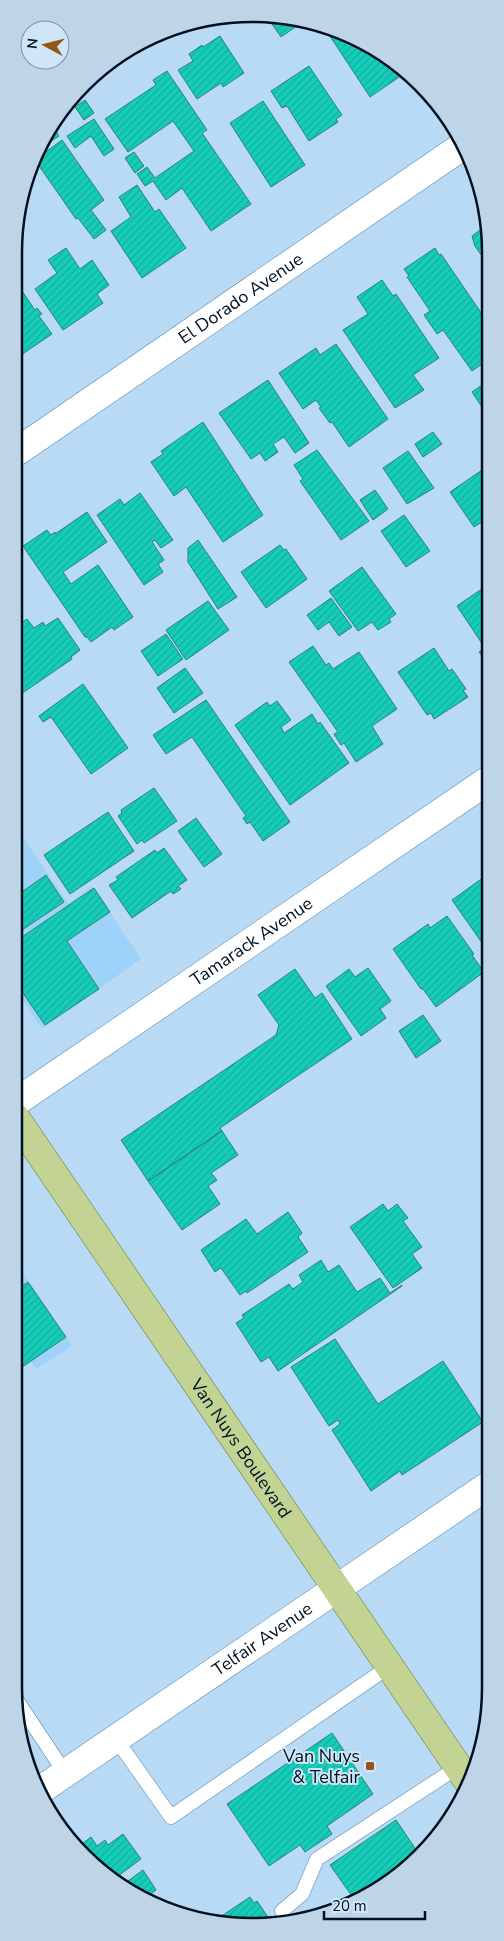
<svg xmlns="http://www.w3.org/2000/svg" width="504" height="1941" viewBox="0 0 504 1941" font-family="'Nunito Sans',sans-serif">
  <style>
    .built { fill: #9fd2f9 }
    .building { fill: url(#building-hatch); stroke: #298477 }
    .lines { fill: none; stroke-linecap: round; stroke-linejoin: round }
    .service-casing { stroke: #538ab3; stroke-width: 15 }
    .minor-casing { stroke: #538ab3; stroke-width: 29 }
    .primary-casing { stroke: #647c3e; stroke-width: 29 }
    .service { stroke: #fff; stroke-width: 14 }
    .minor { stroke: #fff; stroke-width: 28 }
    .primary { stroke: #c2d394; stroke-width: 28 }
    .poi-dot { fill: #925717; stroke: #cfe6f8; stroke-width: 2 }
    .labels { text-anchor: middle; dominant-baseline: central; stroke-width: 4; stroke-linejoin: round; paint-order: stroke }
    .street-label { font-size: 18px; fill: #001221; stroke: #cfe6f8 }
    .poi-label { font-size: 18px; fill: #001221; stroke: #cfe6f8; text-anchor: end }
    .rim { fill: none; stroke: #001221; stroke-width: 2.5 }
  </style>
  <defs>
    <pattern id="building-hatch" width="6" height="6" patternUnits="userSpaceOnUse" patternTransform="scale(1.25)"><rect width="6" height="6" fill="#16cdb9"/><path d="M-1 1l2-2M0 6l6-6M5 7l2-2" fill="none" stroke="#13af9f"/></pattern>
  </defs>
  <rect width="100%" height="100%" fill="#b9daf5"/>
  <!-- built -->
  <path class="built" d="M16 827 68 903 92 886 141 959 42 1029 16 990Z
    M15 1261 72 1346 36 1369 25 1352 15 1359Z"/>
  <!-- building -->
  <path class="building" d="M268 18H298L304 21 281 37Z
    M324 27 358 38 405 73 370 97Z
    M220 36 244 73 223 87 221 83 197 99 178 70 193 61 189 54 202 45 203 47Z
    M309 66 342 115 336 119 338 122 309 141 287 106 282 108 271 91Z
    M167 71 207 130 202 133 251 204 211 231 182 188 166 200 153 181 145 186 137 174 147 167 155 178 194 151 173 121 128 152 105 119 156 85 153 80Z
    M85 100 94 113 84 120 75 107Z
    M263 101 305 165 271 187 230 123Z
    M94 119 114 149 104 156 91 136 75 148 67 136Z
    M52 125 59 136 42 147Z
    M62 140 104 200 91 210 106 230 94 239 78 218 76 219 37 163 40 161 39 157Z
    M134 152 144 166 135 173 125 158Z
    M137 185 155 212 159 209 186 248 142 278 111 231 131 217 119 197Z
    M488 224V265L475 246 472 236Z
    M66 248 80 269 92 260 109 285 97 294 103 303 63 330 35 289 57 273 48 260Z
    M435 248 439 255 441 254 488 323V360L472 371 443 330 437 334 424 315 430 311 407 277 409 276 404 269Z
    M382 280 393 296 396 294 439 358 413 375 424 390 395 408 343 330 368 314 357 297Z
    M18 285 35 310 37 308 42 314 39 316 52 334 21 355 18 350Z
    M336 344 388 419 349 447 332 422 330 423 319 408 321 407 316 400 303 409 279 373 316 348 320 355Z
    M268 380 309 443 295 453 284 437 273 444 278 452 265 461 260 453 251 459 219 413Z
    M488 381V416L472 392Z
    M203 422 263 515 223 542 186 487 174 496 151 462 163 454 161 451Z
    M433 432 442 444 423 457 415 444Z
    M317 450 369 521 341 540 300 481 303 479 294 465Z
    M408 451 434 488 407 504 383 468Z
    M488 466V518L474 527 450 492Z
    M375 490 388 509 373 520 360 500Z
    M140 493 173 540 161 548 155 540 152 542 164 560 158 564 163 572 144 585 97 515 120 499 124 505Z
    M87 512 107 542 63 572 71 584 98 565 133 617 114 630 112 627 91 642 87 637H85L23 546 47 530 51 535 55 532V534Z
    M404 515 430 551 406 567 381 531Z
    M198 540 237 597 218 609 188 562V548Z
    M280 545 284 550 286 549 307 579 266 608 241 572Z
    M362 567 396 614 389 619 391 622 378 630 372 622 358 631 329 591Z
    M486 586 488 589V664L479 652 485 648 457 606Z
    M331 598 352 627 339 636 329 622 318 630 307 615Z
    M208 601 229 630 186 660 166 630Z
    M58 618 80 650 71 657 72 659 21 694 17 687V626L27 619 34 628 43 622 45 626Z
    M166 634 183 659 158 676 141 651Z
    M313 646 326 665 329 663 333 669 359 652 397 709 372 726 383 744 356 762 344 743 341 745 334 734 338 732 289 662Z
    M434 648 449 671 452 669 466 689 463 690 468 697 434 719 431 713 427 715 398 672Z
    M185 668 203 693 174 713 157 688Z
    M83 684 128 748 91 774 51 717 43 722 39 716Z
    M206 700 290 822 263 841 250 822 247 824 243 818 246 816 192 737 166 754 153 735Z
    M277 701 291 720 281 727 284 733 312 714 318 724 320 722 349 763 290 805 235 725 267 702 270 706Z
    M154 788 177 821 144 843 142 840 137 844 118 816 122 813 121 810Z
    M108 812 134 851 70 894 44 855Z
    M196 818 222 854 204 867 178 831Z
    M164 848 187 880 178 886 181 889 173 894 171 891 132 918 109 885 118 880 116 877 155 850 157 853Z
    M46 875 64 902 16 934V896Z
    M487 875V950L452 900Z
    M94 888 110 912 67 941 99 989 45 1025 16 983V941Z
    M447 916 474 954 472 955 484 972 436 1007 423 989H421L393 949 428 924 430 928Z
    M368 968 391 1001 380 1009 386 1018 361 1036 326 986 349 969 355 977Z
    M295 969 315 998 322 993 352 1039 220 1128 222 1131 148 1181 121 1140 276 1035 279 1025 258 995Z
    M423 1015 441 1041 416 1058 399 1031Z
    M222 1131 238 1155 211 1173 217 1180 208 1186 220 1204 182 1230 148 1181Z
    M383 1204 388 1211 397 1204 408 1218 403 1221 422 1247 412 1254 422 1268 393 1288 350 1227Z
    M288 1212 302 1233 298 1237 308 1252 247 1293 246 1291 240 1295 221 1268 215 1272 201 1250 246 1219 257 1234Z
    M321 1260 328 1272 339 1265 357 1292 380 1278 390 1293 402 1285V1286L278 1371 269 1357 261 1362 236 1323 244 1318 242 1315 289 1284 293 1289 303 1282 299 1275Z
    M28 1282 66 1337 15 1372V1291Z
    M335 1339 378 1404 443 1361 483 1422 402 1475 400 1471 371 1491 332 1430 340 1424 338 1420 329 1426 291 1367Z
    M332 1733 373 1794 327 1826 332 1834 305 1852 300 1845 269 1866 227 1804Z
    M396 1820 419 1854 397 1878 354 1899 330 1865Z
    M123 1834 141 1859 118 1876 124 1885 84 1855 87 1852 82 1844 91 1837 97 1846 105 1840 108 1845Z
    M143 1870 156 1890 143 1900 128 1881Z
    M250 1897 254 1903 257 1901 272 1923 236 1927 214 1921Z"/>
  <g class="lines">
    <defs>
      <path id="service" d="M16 1699 65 1773
        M116 1739 171 1817 390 1666
        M282 1911 302 1894 317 1859 458 1767"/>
      <g id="minor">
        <path id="s1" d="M18 451 464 145"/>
        <path id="s2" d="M16 1102 487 781"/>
        <path id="s3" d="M39 1791 486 1487"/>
      </g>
      <g id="primary">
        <path id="s4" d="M15 1117 467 1780"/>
      </g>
    </defs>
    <!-- service casing -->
    <use href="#service" class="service-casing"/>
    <!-- minor casing -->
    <use href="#minor" class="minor-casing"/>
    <!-- primary casing -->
    <use href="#primary" class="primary-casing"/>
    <!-- service -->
    <use href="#service" class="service"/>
    <!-- minor -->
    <use href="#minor" class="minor"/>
    <!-- primary -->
    <use href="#primary" class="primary"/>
  </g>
  <!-- markers -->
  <rect class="poi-dot" x="365" y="1761" width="10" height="10" rx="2.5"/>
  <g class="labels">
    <!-- street labels -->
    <g class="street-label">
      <text stroke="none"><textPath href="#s1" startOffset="270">El Dorado Avenue</textPath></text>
      <text stroke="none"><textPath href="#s2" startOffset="285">Tamarack Avenue</textPath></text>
      <text stroke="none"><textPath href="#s4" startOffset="401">Van Nuys Boulevard</textPath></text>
      <text stroke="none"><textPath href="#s3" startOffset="270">Telfair Avenue</textPath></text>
    </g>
    <!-- poi labels -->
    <g class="poi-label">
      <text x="360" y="1756">Van Nuys<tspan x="360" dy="21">&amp; Telfair</tspan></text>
    </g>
  </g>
  <!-- crop -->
  <path d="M0 0H504V1941H0ZM252 22H252A230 230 0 0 1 482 252V1688A230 230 0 0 1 252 1918H252A230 230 0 0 1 22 1688V252A230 230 0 0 1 252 22Z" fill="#bed5e7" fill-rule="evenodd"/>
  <path class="rim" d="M252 22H252A230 230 0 0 1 482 252V1688A230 230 0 0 1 252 1918H252A230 230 0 0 1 22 1688V252A230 230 0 0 1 252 22Z"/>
  <!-- north arrow -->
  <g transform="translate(45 45) rotate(277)"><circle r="24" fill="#cfe6f8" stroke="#7c91a2"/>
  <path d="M0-4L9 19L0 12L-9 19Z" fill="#925717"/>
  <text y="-8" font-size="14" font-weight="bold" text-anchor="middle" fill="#001221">N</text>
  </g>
  <!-- scale -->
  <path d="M324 1911v8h101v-8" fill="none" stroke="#001221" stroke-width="2.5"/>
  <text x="332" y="1911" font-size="15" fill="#001221" stroke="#cfe6f8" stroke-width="4" paint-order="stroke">20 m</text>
</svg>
